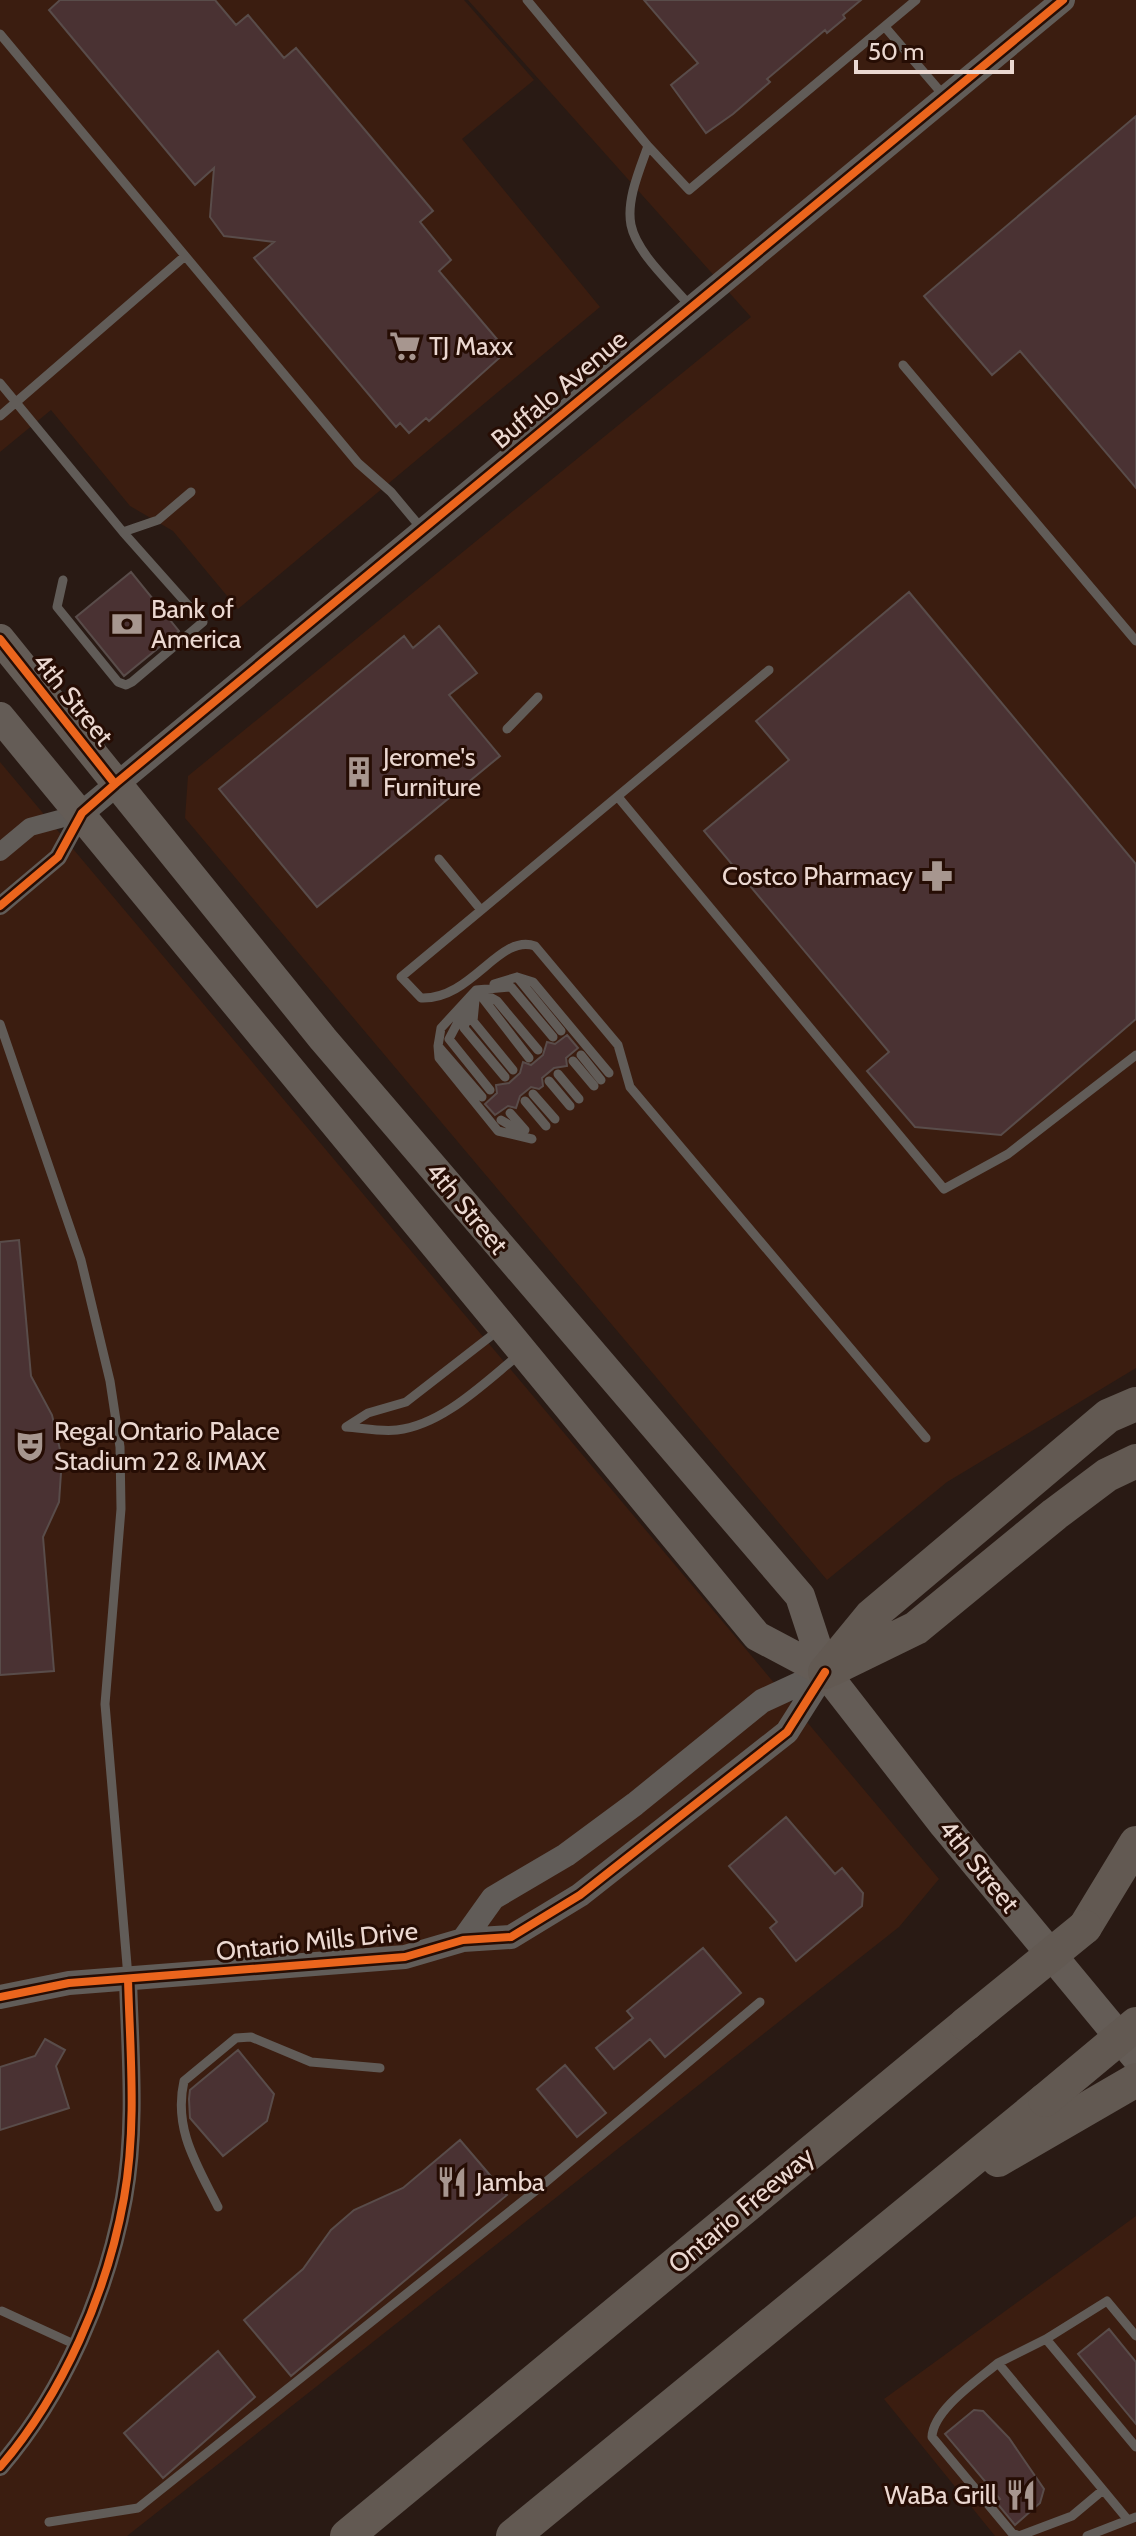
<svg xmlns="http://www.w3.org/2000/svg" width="1136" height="2536" viewBox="0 0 1136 2536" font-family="Cabin,sans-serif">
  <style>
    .built { fill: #3b1d10 }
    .building { fill: #4a3233; stroke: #594c4a; stroke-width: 2 }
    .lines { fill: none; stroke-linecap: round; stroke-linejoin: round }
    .service { stroke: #615c58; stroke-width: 9 }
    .minor { stroke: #615c58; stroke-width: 18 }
    .tertiary { stroke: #615c58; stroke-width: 24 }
    .primary { stroke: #645c56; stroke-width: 30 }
    .motorway { stroke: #625952; stroke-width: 34 }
    .motorway-bridge { stroke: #625952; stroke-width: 34 }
    .cycleway-casing { stroke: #260d04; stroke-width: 13 }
    .cycleway { stroke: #eb651d; stroke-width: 8 }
    .labels { text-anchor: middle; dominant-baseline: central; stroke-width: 6; stroke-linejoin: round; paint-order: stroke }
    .poi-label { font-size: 26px; fill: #ebd8d1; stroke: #260d04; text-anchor: start }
    .street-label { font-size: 26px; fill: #ebd8d1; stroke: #260d04 }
  </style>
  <rect width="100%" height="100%" fill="#291a14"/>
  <!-- built -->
  <path class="built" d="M0 0H464L534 80 462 139 600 307 238 609 173 531 130 506 51 410 0 452Z
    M468 0H1136V1368L947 1482 827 1580 185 818 188 776 751 317Z
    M0 762 939 1879 899 1927 127 2536H0Z
    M1136 2216V2536H995L884 2399Z"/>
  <!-- building -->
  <path class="building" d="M60 0H215L236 25 248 15 284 58 296 48 433 211 420 222 451 260 439 271 507 351 429 421 426 418 409 433 400 423 396 427 254 258 274 242 224 236 210 217 214 168 195 185 49 10Z
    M644 0H861L843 15 845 18 827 33 825 30 767 79 770 82 733 114 706 133 671 85 698 63Z
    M1136 116V488L1020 351 992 375 924 296Z
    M131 572 179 631 124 676 76 617Z
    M909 592 1136 864V1019L1001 1135 915 1127 867 1071 889 1052 704 831 789 760 756 721Z
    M439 626 477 673 449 695 500 756 317 907 219 789 404 636 413 648Z
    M567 1035 578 1048 566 1058 567 1066 554 1068 542 1078 543 1086 539 1089 531 1087 520 1096 516 1108 508 1106 495 1115 485 1104 497 1093 496 1085 509 1083 520 1073 523 1062 531 1065 543 1055 547 1042 555 1044Z
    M19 1240 31 1376 52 1415 62 1458 59 1502 43 1537 54 1671 0 1675V1242Z
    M786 1817 835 1874 842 1868 863 1893 862 1906 796 1961 770 1928 777 1922 729 1866Z
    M703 1948 741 1993 665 2057 650 2039 614 2069 596 2048 633 2018 627 2011Z
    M45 2039 65 2050 56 2066 69 2108 0 2130V2067L35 2056Z
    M238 2050 274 2094 267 2121 223 2156 190 2118 189 2099 190 2090Z
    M565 2065 606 2113 577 2137 537 2089Z
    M460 2140 507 2195 291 2376 244 2320 303 2269 331 2230 354 2210 403 2188Z
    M1109 2329 1136 2362V2424L1078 2354Z
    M218 2351 255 2397 163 2478 124 2433Z
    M974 2410 983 2411 1009 2438 1044 2489 1040 2503 1015 2525 996 2502 1000 2499 945 2434Z"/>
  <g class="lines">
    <!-- service -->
    <path class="service" d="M527 0 648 146
      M885 27 945 97
      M0 34 358 463 391 492 422 529
      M690 306C672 284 637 254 631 225 626 200 640 169 648 146L689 190 916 0
      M903 365 1136 641
      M0 383 123 532 158 520 191 492
      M0 416 185 256
      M63 580 57 607 118 682 126 685 132 682 203 622 123 532
      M769 670 401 977 421 998C472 1000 499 933 535 946L618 1045 630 1087 926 1438
      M507 729 538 697
      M618 797 944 1189 1008 1154 1136 1055
      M439 859 481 910
      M517 977 533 982 609 1073
      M494 984 517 977 561 1031
      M476 990 473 1021 513 1070
      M479 991 497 1001 538 1050
      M478 992 529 1058
      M468 1003 449 1039 490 1090
      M470 1008 464 1028 505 1077
      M0 1024 81 1260 110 1381 120 1447 121 1509 105 1704 128 1977
      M438 1046 439 1058 498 1131 532 1139
      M581 1055 601 1080
      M573 1061 594 1086
      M558 1074 579 1099
      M549 1081 570 1106
      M533 1094 555 1119
      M482 1097 438 1046 441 1028 476 990 511 987 553 1037
      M525 1101 546 1126
      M510 1113 525 1130
      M501 1120 523 1133
      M346 1427C362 1428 381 1432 397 1430 443 1425 485 1382 520 1354
      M346 1427 368 1413 406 1402 500 1329
      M218 2207C197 2165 173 2129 184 2081L236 2038 251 2037 311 2062 380 2068
      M2 2311 76 2345
      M1046 2339 1107 2301 1136 2336
      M998 2363 1046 2339 1136 2447
      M1103 2490 1072 2516 1019 2536 1012 2533 932 2437C933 2410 978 2380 998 2363L1128 2520
      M49 2522 138 2508 534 2192 760 2002
      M1087 2536 1136 2517"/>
    <!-- minor -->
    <path class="minor" d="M0 852 30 827 82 813
      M0 906 58 857 82 813
      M0 2467C63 2394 107 2293 124 2198 137 2126 130 2051 128 1979"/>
    <!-- tertiary -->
    <path class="tertiary" d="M82 813 1063 0
      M463 1940 493 1898 566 1855 635 1804 762 1701 825 1672
      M0 1997 69 1983 405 1957 463 1940 511 1937 580 1895 787 1732 825 1672"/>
    <!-- primary -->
    <path class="primary" d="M0 639 323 1039 800 1596 825 1672 944 1825 1136 2057
      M0 717 757 1636 825 1672"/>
    <!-- motorway -->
    <path class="motorway" d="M832 1669 916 1628 1055 1514 1107 1475 1136 1461
      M825 1672 871 1616 1108 1416 1136 1404
      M1085 1927 1136 1843
      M998 2160 1136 2080
      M347 2536 966 2024
      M513 2536 1045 2100"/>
    <!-- motorway-bridge -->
    <path class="motorway-bridge" d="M966 2024 1085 1927
      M1045 2100 1136 2024"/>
    <defs>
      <path id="cycleway" d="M0 639 115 784
        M0 906 58 857 82 813 115 784 1063 0
        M0 1997 69 1983 405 1957 463 1940 511 1937 580 1895 787 1732 825 1672
        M0 2467C63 2394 107 2293 124 2198 137 2126 130 2051 128 1979"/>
    </defs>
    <!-- cycleway casing -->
    <use href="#cycleway" class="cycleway-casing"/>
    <!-- cycleway -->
    <use href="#cycleway" class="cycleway"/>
  </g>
  <!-- icons -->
  <defs>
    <symbol id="supermarket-bare" viewBox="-9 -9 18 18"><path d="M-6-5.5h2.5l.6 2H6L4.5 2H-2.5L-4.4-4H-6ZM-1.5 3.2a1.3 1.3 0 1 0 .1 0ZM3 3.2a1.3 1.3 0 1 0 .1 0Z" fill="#a7968f" stroke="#260d04" stroke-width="2.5" paint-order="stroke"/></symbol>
    <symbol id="bank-bare" viewBox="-9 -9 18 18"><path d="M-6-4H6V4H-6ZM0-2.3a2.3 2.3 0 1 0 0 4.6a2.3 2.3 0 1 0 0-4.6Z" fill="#a7968f" stroke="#260d04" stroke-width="2.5" paint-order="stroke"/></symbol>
    <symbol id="building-bare" viewBox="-9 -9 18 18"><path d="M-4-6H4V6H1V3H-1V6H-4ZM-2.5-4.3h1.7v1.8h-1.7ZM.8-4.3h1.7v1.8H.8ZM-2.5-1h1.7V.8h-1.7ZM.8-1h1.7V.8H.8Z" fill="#a7968f" stroke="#260d04" stroke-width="2.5" paint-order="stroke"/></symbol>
    <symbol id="pharmacy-bare" viewBox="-9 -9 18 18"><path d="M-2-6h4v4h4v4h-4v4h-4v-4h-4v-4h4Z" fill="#a7968f" stroke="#260d04" stroke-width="2.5" paint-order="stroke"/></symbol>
    <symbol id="theatre-bare" viewBox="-9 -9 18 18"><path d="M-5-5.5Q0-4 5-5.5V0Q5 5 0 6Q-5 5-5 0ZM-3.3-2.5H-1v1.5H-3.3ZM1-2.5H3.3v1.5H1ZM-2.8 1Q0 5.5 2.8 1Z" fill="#a7968f" stroke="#260d04" stroke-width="2.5" paint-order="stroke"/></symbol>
    <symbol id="restaurant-bare" viewBox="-9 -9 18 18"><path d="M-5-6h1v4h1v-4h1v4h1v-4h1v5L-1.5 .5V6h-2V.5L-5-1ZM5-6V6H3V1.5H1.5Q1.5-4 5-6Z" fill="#a7968f" stroke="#260d04" stroke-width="2.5" paint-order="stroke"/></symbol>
  </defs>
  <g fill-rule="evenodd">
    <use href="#supermarket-bare" x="383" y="324" width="44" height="44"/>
    <use href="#bank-bare" x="105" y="602" width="44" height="44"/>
    <use href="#building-bare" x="337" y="750" width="44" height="44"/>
    <use href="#pharmacy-bare" x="915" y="854" width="44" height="44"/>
    <use href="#theatre-bare" x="8" y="1424" width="44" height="44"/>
    <use href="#restaurant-bare" x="430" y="2160" width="44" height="44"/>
    <use href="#restaurant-bare" x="999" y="2473" width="44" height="44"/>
  </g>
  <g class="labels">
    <!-- poi labels -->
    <g class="poi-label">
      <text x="429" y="346">TJ Maxx</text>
      <text x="151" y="609">Bank of<tspan x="151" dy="30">America</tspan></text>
      <text x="383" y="757">Jerome's<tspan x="383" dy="30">Furniture</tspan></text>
      <text x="913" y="876" text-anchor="end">Costco Pharmacy</text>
      <text x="54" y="1431">Regal Ontario Palace<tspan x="54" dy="30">Stadium 22 &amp; IMAX</tspan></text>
      <text x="476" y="2182">Jamba</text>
      <text x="997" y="2495" text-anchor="end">WaBa Grill</text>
    </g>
    <!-- street labels -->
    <g class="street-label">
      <text transform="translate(559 389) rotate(-40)">Buffalo Avenue</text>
      <text transform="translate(73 699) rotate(51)">4th Street</text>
      <text transform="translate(467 1208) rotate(50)">4th Street</text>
      <text transform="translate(979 1866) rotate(51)">4th Street</text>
      <text transform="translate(317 1941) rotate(-6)">Ontario Mills Drive</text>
      <text transform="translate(741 2210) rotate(-40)">Ontario Freeway</text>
    </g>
  </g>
  <!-- scale -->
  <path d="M856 60v12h156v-12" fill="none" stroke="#ebd8d1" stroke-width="4"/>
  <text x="868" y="60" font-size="24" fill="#ebd8d1" stroke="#260d04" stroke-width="6" paint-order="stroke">50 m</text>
</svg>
